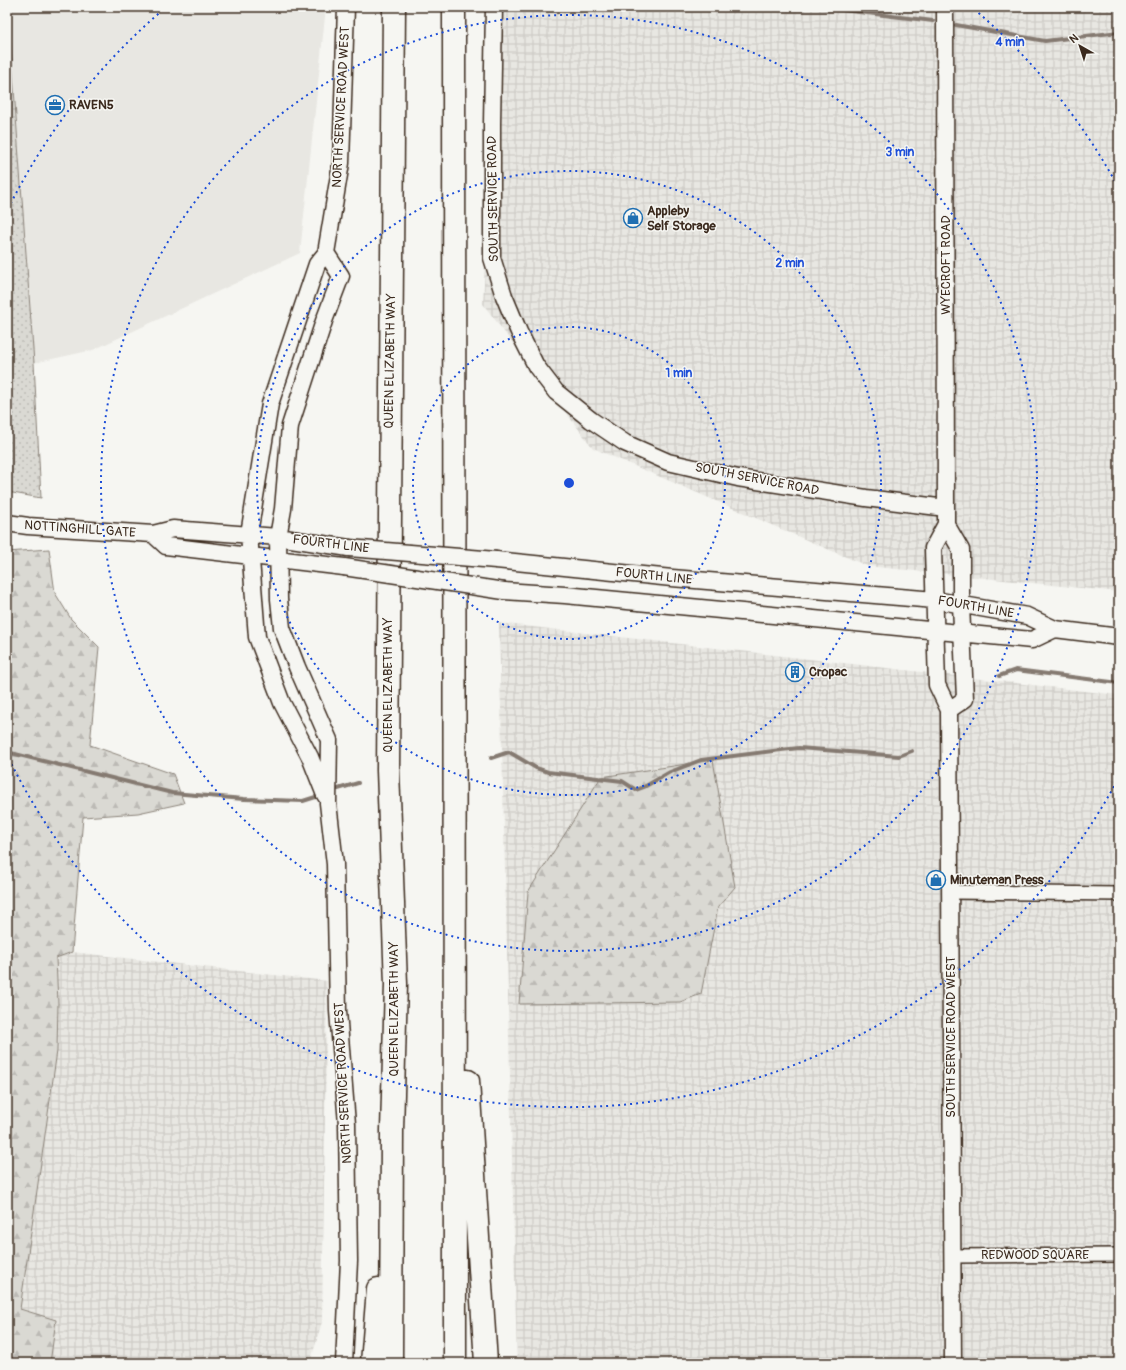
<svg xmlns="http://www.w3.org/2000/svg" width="1126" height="1370" viewBox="0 0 1126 1370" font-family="Pangolin,sans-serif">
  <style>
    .built { fill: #e8e7e2 }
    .industrial { fill: url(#industrial-grid) }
    .grass { fill: url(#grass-dots); stroke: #8a8278 }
    .forest { fill: url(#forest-firs); stroke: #8a8278 }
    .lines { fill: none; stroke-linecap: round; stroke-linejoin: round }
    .stream { stroke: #857a71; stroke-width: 4 }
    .minor-casing { stroke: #3b2a1e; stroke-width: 16 }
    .tertiary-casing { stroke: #3b2a1e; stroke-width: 19 }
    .motorway-casing { stroke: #3b2a1e; stroke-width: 25 }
    .minor { stroke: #f6f6f2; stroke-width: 13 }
    .tertiary { stroke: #f6f6f2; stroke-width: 16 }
    .motorway { stroke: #f6f6f2; stroke-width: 22 }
    .tertiary-bridge-casing { stroke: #3b2a1e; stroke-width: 19; stroke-linecap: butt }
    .tertiary-bridge { stroke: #f6f6f2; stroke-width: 16 }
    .ring { fill: none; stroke: #1d4ed8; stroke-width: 2; stroke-dasharray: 2 4 }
    .labels { text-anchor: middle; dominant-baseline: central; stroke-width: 3; stroke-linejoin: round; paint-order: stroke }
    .poi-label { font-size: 13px; font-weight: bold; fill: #3b2a1e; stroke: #f6f6f2; text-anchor: start }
    .street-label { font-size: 13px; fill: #3b2a1e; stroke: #f6f6f2 }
    .centre { fill: #1d4ed8; stroke: #f6f6f2; stroke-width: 2 }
    .ring-label { font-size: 12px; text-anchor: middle; font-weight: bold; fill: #1d4ed8; stroke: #f6f6f2; stroke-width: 3; stroke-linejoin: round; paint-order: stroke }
  </style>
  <defs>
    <pattern id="industrial-grid" width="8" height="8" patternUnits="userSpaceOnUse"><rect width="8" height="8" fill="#e8e7e2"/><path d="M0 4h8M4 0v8" fill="none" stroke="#c8c6c1"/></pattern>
    <pattern id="grass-dots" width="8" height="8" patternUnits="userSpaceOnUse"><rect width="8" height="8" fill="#dad9d3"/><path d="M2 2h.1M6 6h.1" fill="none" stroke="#bcbab5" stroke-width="1.8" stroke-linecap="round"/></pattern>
    <pattern id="forest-firs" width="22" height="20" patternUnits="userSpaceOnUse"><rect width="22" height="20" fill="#dad9d3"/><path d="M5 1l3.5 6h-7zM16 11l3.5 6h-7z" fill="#bcbab5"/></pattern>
  </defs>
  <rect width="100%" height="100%" fill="#f6f6f2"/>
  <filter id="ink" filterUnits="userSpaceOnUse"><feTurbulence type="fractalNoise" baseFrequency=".025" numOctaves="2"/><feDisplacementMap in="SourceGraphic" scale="8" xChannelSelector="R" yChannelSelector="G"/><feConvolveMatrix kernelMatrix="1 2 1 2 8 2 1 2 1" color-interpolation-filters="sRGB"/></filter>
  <g filter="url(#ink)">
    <!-- built -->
    <path class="built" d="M8 7H326L300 253 93 350 34 363Z"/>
    <!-- industrial -->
    <path class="industrial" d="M498 7H1119V592L867 566 593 448 483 304Z
      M499 623 1119 695V1363H517Z
      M72 952 327 981 322 1322 310 1363H50L56 1320 19 1310 57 1051 58 1003 56 958Z"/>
    <!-- grass -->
    <path class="grass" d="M7 7H8L34 363 41 498 7 492Z"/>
    <!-- forest -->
    <path class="forest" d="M49 549 55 593 71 619 99 647 90 745 173 774 184 803 138 813 83 817 72 952 56 958 58 1003 57 1051 20 1309 56 1320 50 1363H7V552Z
      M713 760 735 887 718 907 701 994 680 1002 519 1004 528 892 601 777Z"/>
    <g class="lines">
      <!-- stream -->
      <path class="stream" d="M818 7 933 21
        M956 25 1045 41 1119 32
        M999 676 1016 670 1119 683
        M7 752 172 793 244 799 303 801 322 795
        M491 758 509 752 536 768 548 772 622 781 636 790 644 787 670 772 701 760 781 750 799 748 899 756 912 751
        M338 789 358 783"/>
      <defs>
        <path id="minor" d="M950 892 1119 894
          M952 1256 1119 1255"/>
        <path id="tertiary" d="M494 7 492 124V258L504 296 519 332 536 366 556 392 591 420 625 443 668 462 738 478 866 498 946 508
          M945 7 946 519V524L933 548 937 685 949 710 953 1363
          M326 253 341 276 324 321 290 426 283 509 278 537 279 599 282 628 297 667 329 740 328 803 335 864 338 1011 347 1124 349 1261 344 1363
          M7 523 28 526 153 534 173 529 278 537 349 548
          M946 524 961 550V604L965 699 949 710
          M153 534 166 546 344 567
          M496 560 672 578 935 600 1027 616 1055 629 1119 637
          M504 591 565 595 1032 640 1055 629
          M325 795 310 757 282 703 257 637 249 534 270 404 317 264 326 253 341 163 346 7"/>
        <path id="motorway" d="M454 7 455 1363
          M468 1081 486 1363
          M372 1363 378 1289
          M391 1363 392 1131 396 984 388 770 394 7"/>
      </defs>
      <!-- minor casing -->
      <use href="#minor" class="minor-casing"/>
      <!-- tertiary casing -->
      <use href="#tertiary" class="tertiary-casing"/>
      <!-- motorway casing -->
      <use href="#motorway" class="motorway-casing"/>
      <!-- minor -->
      <use href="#minor" class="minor"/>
      <!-- tertiary -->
      <use href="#tertiary" class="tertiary"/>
      <!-- motorway -->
      <use href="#motorway" class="motorway"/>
      <defs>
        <path id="tertiary-bridge" d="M349 548 496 560
          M344 567 504 591"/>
      </defs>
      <!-- tertiary-bridge casing -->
      <use href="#tertiary-bridge" class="tertiary-bridge-casing"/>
      <!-- tertiary-bridge -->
      <use href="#tertiary-bridge" class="tertiary-bridge"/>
    </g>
  </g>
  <!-- distance rings -->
  <g class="ring">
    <circle cx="569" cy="483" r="156"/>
    <circle cx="569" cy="483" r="312"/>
    <circle cx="569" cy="483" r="468"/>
    <path d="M1117 781A624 624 0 0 1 8 757M8 209A624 624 0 0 1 164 9M974 9A624 624 0 0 1 1117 185"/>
  </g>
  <!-- icons -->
  <defs>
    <symbol id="office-ring" viewBox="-11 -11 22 22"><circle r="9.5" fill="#f6f6f2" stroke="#1f6fb2" stroke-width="1.5"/><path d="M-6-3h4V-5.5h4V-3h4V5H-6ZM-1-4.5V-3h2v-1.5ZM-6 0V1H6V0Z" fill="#1f6fb2"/></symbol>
    <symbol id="shop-ring" viewBox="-11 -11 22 22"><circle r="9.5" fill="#f6f6f2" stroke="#1f6fb2" stroke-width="1.5"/><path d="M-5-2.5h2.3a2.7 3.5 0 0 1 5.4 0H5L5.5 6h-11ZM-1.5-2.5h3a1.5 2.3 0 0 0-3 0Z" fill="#1f6fb2"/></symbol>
    <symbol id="building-ring" viewBox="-11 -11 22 22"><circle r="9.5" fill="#f6f6f2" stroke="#1f6fb2" stroke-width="1.5"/><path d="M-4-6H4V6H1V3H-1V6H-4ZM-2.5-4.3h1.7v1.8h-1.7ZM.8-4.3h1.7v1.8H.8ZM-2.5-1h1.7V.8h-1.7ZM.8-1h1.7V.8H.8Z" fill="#1f6fb2"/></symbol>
  </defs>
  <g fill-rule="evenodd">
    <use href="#office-ring" x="44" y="94" width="22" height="22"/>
    <use href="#shop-ring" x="622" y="207" width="22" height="22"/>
    <use href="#building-ring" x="784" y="661" width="22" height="22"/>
    <use href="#shop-ring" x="925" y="869" width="22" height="22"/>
  </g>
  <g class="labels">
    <!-- poi labels -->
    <g class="poi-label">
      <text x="69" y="105">RAVEN5</text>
      <text x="647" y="211">Appleby<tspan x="647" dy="15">Self Storage</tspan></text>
      <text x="809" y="672">Cropac</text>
      <text x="950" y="880">Minuteman Press</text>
    </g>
    <!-- street labels -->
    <g class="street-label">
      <text transform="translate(341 107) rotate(-87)">NORTH SERVICE ROAD WEST</text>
      <text transform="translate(493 199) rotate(-91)">SOUTH SERVICE ROAD</text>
      <text transform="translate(946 265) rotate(-90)">WYECROFT ROAD</text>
      <text transform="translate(390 361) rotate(-89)">QUEEN ELIZABETH WAY</text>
      <text transform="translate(757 479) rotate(11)">SOUTH SERVICE ROAD</text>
      <text transform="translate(80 529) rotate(4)">NOTTINGHILL GATE</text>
      <text transform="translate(331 544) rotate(7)">FOURTH LINE</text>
      <text transform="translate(654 576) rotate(6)">FOURTH LINE</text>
      <text transform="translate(976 607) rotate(10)">FOURTH LINE</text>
      <text transform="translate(388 685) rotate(-90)">QUEEN ELIZABETH WAY</text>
      <text transform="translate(394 1009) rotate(-90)">QUEEN ELIZABETH WAY</text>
      <text transform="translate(951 1037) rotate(-90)">SOUTH SERVICE ROAD WEST</text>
      <text transform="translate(343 1083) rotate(-93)">NORTH SERVICE ROAD WEST</text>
      <text x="1035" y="1255">REDWOOD SQUARE</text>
    </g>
  </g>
  <circle cx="569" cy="483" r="6" class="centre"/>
  <g class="ring-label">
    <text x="1010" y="46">4 min</text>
    <text x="900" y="156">3 min</text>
    <text x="790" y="267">2 min</text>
    <text x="679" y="377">1 min</text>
  </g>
  <!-- margin -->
  <rect width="1126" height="1370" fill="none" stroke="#f6f6f2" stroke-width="24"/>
  <rect x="12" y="12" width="1102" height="1346" fill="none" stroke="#3b2a1e" stroke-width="1.5" filter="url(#ink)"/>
  <!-- north arrow -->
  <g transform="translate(1080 46) rotate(321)" stroke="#f6f6f2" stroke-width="3" paint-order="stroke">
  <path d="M0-3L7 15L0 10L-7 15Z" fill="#3b2a1e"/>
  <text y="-6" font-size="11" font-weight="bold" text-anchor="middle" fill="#3b2a1e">N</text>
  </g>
</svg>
